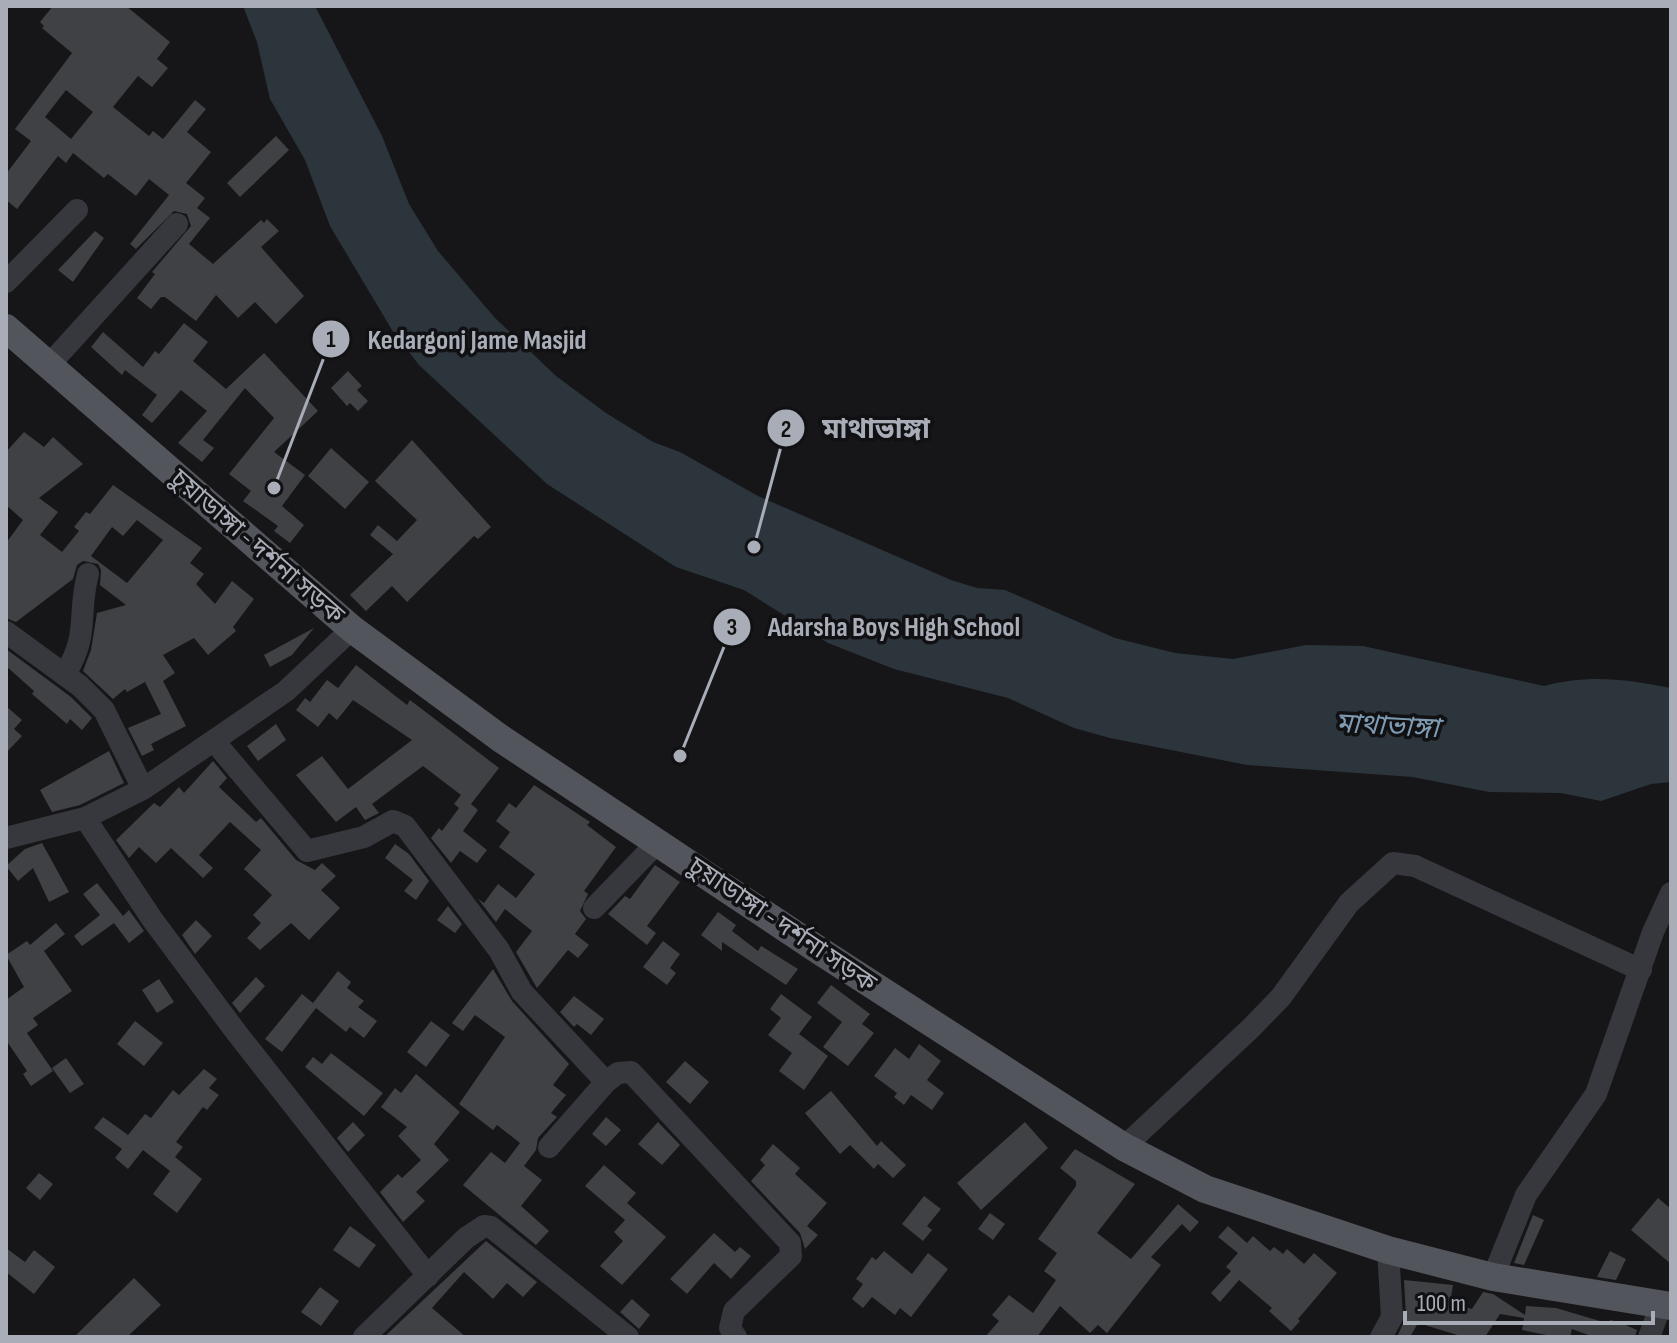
<svg xmlns="http://www.w3.org/2000/svg" width="1677" height="1343" viewBox="0 0 1677 1343" font-family="'Sofia Sans Condensed','Noto Sans Bengali',sans-serif">
  <style>
    .water { fill: #2c353c }
    .building { fill: #404145; fill-rule: evenodd }
    .lines { fill: none; stroke-linecap: round; stroke-linejoin: round }
    .minor { stroke: #37383d; stroke-width: 22 }
    .major { stroke: #53555c; stroke-width: 28 }
    .labels { text-anchor: middle; dominant-baseline: central; stroke-width: 7; stroke-linejoin: round; paint-order: stroke }
    .street-label { font-size: 26px; fill: #a8adb8; stroke: #111113 }
    .water-label { font-size: 28px; font-style: italic; fill: #7f9bb3; stroke: #111113 }
    .leader { fill: none; stroke: #a8adb8; stroke-width: 3 }
    .callout-dot { fill: #a8adb8; stroke: #111113; stroke-width: 3 }
    .mark-label { font-size: 24px; text-anchor: middle; font-weight: bold; fill: #111 }
    .callout-label { font-size: 28px; text-anchor: middle; font-weight: bold; fill: #a8adb8; stroke: #111113; stroke-width: 7; stroke-linejoin: round; paint-order: stroke }
  </style>
  <rect width="100%" height="100%" fill="#161618"/>
  <!-- water -->
  <path class="water" d="M243 6H315L382 136 409 204 438 251 495 318 556 376 606 413 653 442 680 452 758 496 951 580 977 588 1005 590 1115 638 1175 653 1233 659 1306 645 1363 646 1544 686C1587 674 1627 679 1671 688V782L1651 784 1601 801 1561 793 1489 792 1413 777 1247 765 1110 738 1074 728 1008 698 894 669 828 643 744 590 676 567 547 484 419 365 392 330 330 226 305 160 270 99 257 42Z"/>
  <!-- building -->
  <path class="building" d="M53 6H126L170 42 157 59 168 68 152 87 138 76 113 107 149 136 153 131 163 139 195 100 206 109 187 132 211 152 186 183 205 198 197 208 210 218 189 244 213 264 261 220 264 223 267 219 279 231 261 247 304 296 276 324 255 302 238 318 216 295 196 321 165 297H161L151 309 137 298 155 274 152 272 191 226 187 214 174 211 136 249 130 244 169 195 149 179 136 196 108 174 104 178 73 153 66 163 58 156 17 209 6 200V174L31 141 15 129 72 53 42 28 44 26 40 22ZM66 90 93 112 71 139 45 117Z
    M276 136 289 150 240 197 227 183Z
    M95 231 104 238 73 282 58 270Z
    M184 323 208 342 193 361 226 389 264 353 318 411 274 452 305 475 282 506 304 525 290 543 274 531 278 526 243 501 251 491 229 474 274 418 245 388 203 440 214 448 202 462 178 443 207 411 181 390 152 423 142 415 157 395 125 370 122 375 91 347 103 332 143 367 155 351 159 354Z
    M348 371 362 386 357 390 368 401 358 411 350 403 347 406 331 388Z
    M24 432 44 447 53 437 83 464 39 498 58 512 40 535 62 552 79 531 74 527 86 512 90 514 113 485 202 548 190 563 204 574 196 584 215 604 232 581 254 599 233 627 236 631 208 655 194 638 163 655 175 673 163 681 186 726 151 744 154 750 142 756 128 728 161 714 145 682 127 692 125 689 113 699 83 671 91 650 97 613 126 605 100 585 101 570 98 564 83 561 77 565 73 579 16 622 6 618V543L23 520 6 505V452ZM137 520 163 540 127 583 91 556 112 527 123 536Z
    M412 440 491 527 478 539 474 536 407 602 392 586 366 611 350 595 393 554 370 535 378 525 397 541 417 520 375 481Z
    M331 448 369 482 345 509 308 476Z
    M314 628 292 655 270 667 264 655Z
    M6 649 71 697 92 718 82 730 70 719 67 724 32 694 34 691 6 666Z
    M356 665 407 705 410 700 499 768 471 804 478 810 463 831 487 850 477 863 460 851 451 863 431 838 439 828 442 831 459 808 454 804 461 795 423 766 372 804 379 813 365 820 356 807 336 822 296 775 322 756 348 789 412 740 353 700 337 720 329 713 318 727 296 710 305 698 310 702 327 680 338 688Z
    M6 706 22 720 14 729 22 736 6 753Z
    M276 724 286 740 258 761 247 746Z
    M109 751 124 783 80 805 52 812 40 790Z
    M213 761 227 778 219 787 256 822 261 818 296 860 315 870 322 863 336 876 321 890 340 908 309 940 291 923 260 950 247 938 261 923 253 915 272 895 244 869 261 850 230 822 199 855 213 868 203 878 171 848 156 863 139 847 129 858 116 840 154 803 160 807 179 787 184 793Z
    M534 785 590 822 587 825 616 847 584 891 588 894 580 911 586 919 575 934 589 945 578 958 568 950 537 988 516 952 532 931 505 909 496 922 478 899 484 903 498 884 516 898 535 874 499 847 510 832 496 821 509 803 516 808Z
    M42 843 69 892 49 902 33 868 18 881 6 866 25 849Z
    M395 844 409 854 429 881 416 900 404 891 413 880 385 858Z
    M655 865 680 882 647 926 656 933 647 945 608 914 625 896 630 899Z
    M97 883 123 916 129 910 144 931 129 943 114 923 82 946 74 936 100 915 83 894Z
    M448 906 462 924 455 933 437 920Z
    M718 912 736 925 732 931 758 951 761 946 798 969 786 985 722 942V951L701 935Z
    M196 920 212 936 195 954 182 935Z
    M56 923 65 934 44 951 72 991 33 1018 38 1025 27 1033 53 1071 31 1086 23 1074 27 1071 6 1040V1000L24 987 6 955 27 941 30 945Z
    M663 941 680 954 670 968 676 973 667 985 643 967Z
    M493 969 512 1001 569 1064 553 1085 566 1095 551 1113 557 1117 538 1138 536 1150 524 1166 542 1180 521 1206 549 1231 536 1245 463 1185 491 1152 505 1163 520 1143 497 1125 493 1130 459 1104 505 1037 475 1015 463 1031 452 1023Z
    M338 971 351 982 347 988 364 1001 358 1007 377 1021 364 1038 350 1027 346 1032 316 1008 282 1052 265 1039 302 994 313 1003Z
    M256 977 265 986 240 1013 232 1003Z
    M159 979 174 1002 157 1013 142 990Z
    M831 985 870 1014 862 1024 874 1033 848 1066 823 1047 842 1022 817 1003Z
    M781 994 812 1017 799 1034 828 1056 804 1090 779 1071 792 1053 768 1035 781 1018 770 1009Z
    M574 996 604 1019 591 1035 577 1024 574 1027 560 1012Z
    M135 1021 163 1043 144 1066 117 1044Z
    M431 1021 450 1035 426 1067 407 1052Z
    M919 1044 941 1061 927 1080 944 1093 932 1110 911 1095 904 1105 894 1097 897 1093 874 1076 895 1048 909 1059Z
    M331 1053 383 1093 364 1116 305 1067 313 1057 322 1064Z
    M66 1058 84 1084 70 1093 52 1068Z
    M685 1061 709 1082 690 1104 666 1082Z
    M204 1069 217 1079 209 1088 219 1095 207 1110 203 1107 176 1142 183 1147 175 1157 202 1179 177 1213 153 1194 170 1171 143 1150 128 1169 115 1158 122 1149 94 1128 103 1117 128 1135 145 1114 151 1118 173 1090 179 1095Z
    M416 1074 460 1112 434 1144 449 1160 416 1192 425 1201 403 1222 380 1192 398 1174 402 1178 421 1160 398 1136 407 1127 381 1107 395 1088 401 1093Z
    M831 1091 877 1146 881 1141 906 1165 893 1178 878 1164 874 1169 850 1145 840 1154 805 1113Z
    M606 1117 621 1130 606 1146 592 1134Z
    M353 1122 365 1135 348 1152 337 1138Z
    M658 1122 680 1145 662 1165 638 1144Z
    M1025 1122 1048 1148 981 1210 957 1183Z
    M773 1144 800 1168 795 1174 827 1203 807 1226 818 1235 805 1249 800 1233 751 1181 765 1165 760 1160Z
    M1075 1149 1135 1184 1097 1233 1131 1259 1178 1204 1199 1222 1190 1232 1182 1224 1151 1257 1161 1265 1107 1333 1098 1325 1090 1333 1060 1306 1037 1337H985L999 1321 992 1315 1009 1295 1033 1313 1056 1280 1044 1271 1057 1253 1038 1239 1076 1186V1181L1060 1168Z
    M604 1165 636 1193 627 1203 666 1237 622 1285 600 1266 623 1241 614 1232 625 1220 585 1186Z
    M39 1173 53 1184 40 1200 26 1188Z
    M924 1196 941 1209 927 1226 932 1230 923 1241 902 1224Z
    M1658 1198 1671 1209V1264L1631 1230Z
    M990 1213 1005 1224 993 1240 978 1229Z
    M1533 1215 1544 1220 1524 1265 1514 1263Z
    M350 1226 376 1245 359 1268 333 1250Z
    M1228 1226 1247 1243 1253 1236 1270 1251 1274 1247 1283 1254 1287 1249 1304 1264 1314 1253 1337 1273 1298 1319 1300 1321 1291 1331 1269 1311 1272 1308 1239 1280 1220 1302 1211 1293 1231 1271 1226 1267 1238 1253 1218 1237Z
    M714 1233 735 1252 740 1247 751 1256 731 1279 714 1263 687 1294 670 1279Z
    M486 1241 537 1282 523 1297 507 1283 493 1299 464 1272 432 1308 466 1337H384Z
    M6 1248 25 1262 34 1250 55 1267 34 1294 6 1272Z
    M884 1251 912 1274 928 1253 948 1269 911 1317 900 1308 895 1315 872 1297 863 1308 852 1299 863 1284 856 1279 872 1257 876 1260Z
    M1610 1251 1626 1259 1616 1280 1597 1277Z
    M134 1278 161 1305 127 1337H74Z
    M1404 1280 1453 1285 1450 1303 1472 1309 1483 1292 1493 1294 1525 1315 1526 1306 1556 1308 1610 1324V1320L1619 1322 1637 1330 1635 1337H1594L1572 1329 1570 1337H1556L1522 1330 1524 1318 1500 1314 1485 1337H1464L1418 1323 1410 1337H1397L1406 1317Z
    M320 1287 339 1301 321 1326 301 1312Z
    M632 1299 650 1315 639 1329 620 1312Z"/>
  <g class="lines">
    <!-- minor -->
    <path class="minor" d="M6 282 77 210
      M50 364 177 224
      M6 632 80 686 104 710 143 789
      M65 674C90 634 77 615 88 574
      M214 741 307 851 364 837 393 821 405 826 499 950 522 992 606 1082 549 1147
      M85 818 152 919 236 1032 428 1276
      M6 838 85 818 143 789 286 691 352 629
      M594 908 657 843
      M606 1082 618 1073 631 1072 790 1243 791 1256 734 1311 730 1328 736 1337
      M1124 1147 1251 1028 1281 997 1349 903 1393 863 1415 866 1641 970
      M1493 1277 1526 1195 1596 1094 1653 932 1671 893
      M364 1337 466 1238 484 1226 491 1227 628 1337
      M1381 1337 1392 1317 1388 1250
      M1649 1337 1661 1305"/>
    <!-- major -->
    <path class="major" d="M6 328 352 629 500 738 820 951 1124 1147 1205 1189 1388 1250 1493 1277 1671 1306"/>
  </g>
  <g class="labels">
    <!-- street labels -->
    <g class="street-label">
      <text transform="translate(257 547) rotate(41)">চুয়াডাঙ্গা - দর্শনা সড়ক</text>
      <text transform="translate(782 925) rotate(34)">চুয়াডাঙ্গা - দর্শনা সড়ক</text>
    </g>
    <!-- water labels -->
    <g class="water-label">
      <text transform="translate(1387 726) rotate(3)">মাথাভাঙ্গা</text>
    </g>
  </g>
  <!-- callouts -->
  <path class="leader" d="M274 488L331 339M754 547L786 428M680 756L732 627"/>
  <g class="callout-dot">
    <circle cx="274" cy="488" r="8"/>
    <circle cx="754" cy="547" r="8"/>
    <circle cx="680" cy="756" r="8"/>
    <circle cx="331" cy="339" r="20"/>
    <circle cx="786" cy="428" r="20"/>
    <circle cx="732" cy="627" r="20"/>
  </g>
  <g class="mark-label">
    <text x="331" y="347">1</text>
    <text x="786" y="437">2</text>
    <text x="732" y="635">3</text>
  </g>
  <g class="callout-label">
    <text x="477" y="349">Kedargonj Jame Masjid</text>
    <text x="876" y="438">মাথাভাঙ্গা</text>
    <text x="894" y="636">Adarsha Boys High School</text>
  </g>
  <!-- border -->
  <rect width="1677" height="1343" fill="none" stroke="#a8adb8" stroke-width="16"/>
  <!-- scale -->
  <path d="M1405 1311v12h248v-12" fill="none" stroke="#a8adb8" stroke-width="4"/>
  <text x="1417" y="1311" font-size="24" fill="#a8adb8" stroke="#111113" stroke-width="6" paint-order="stroke">100 m</text>
</svg>
